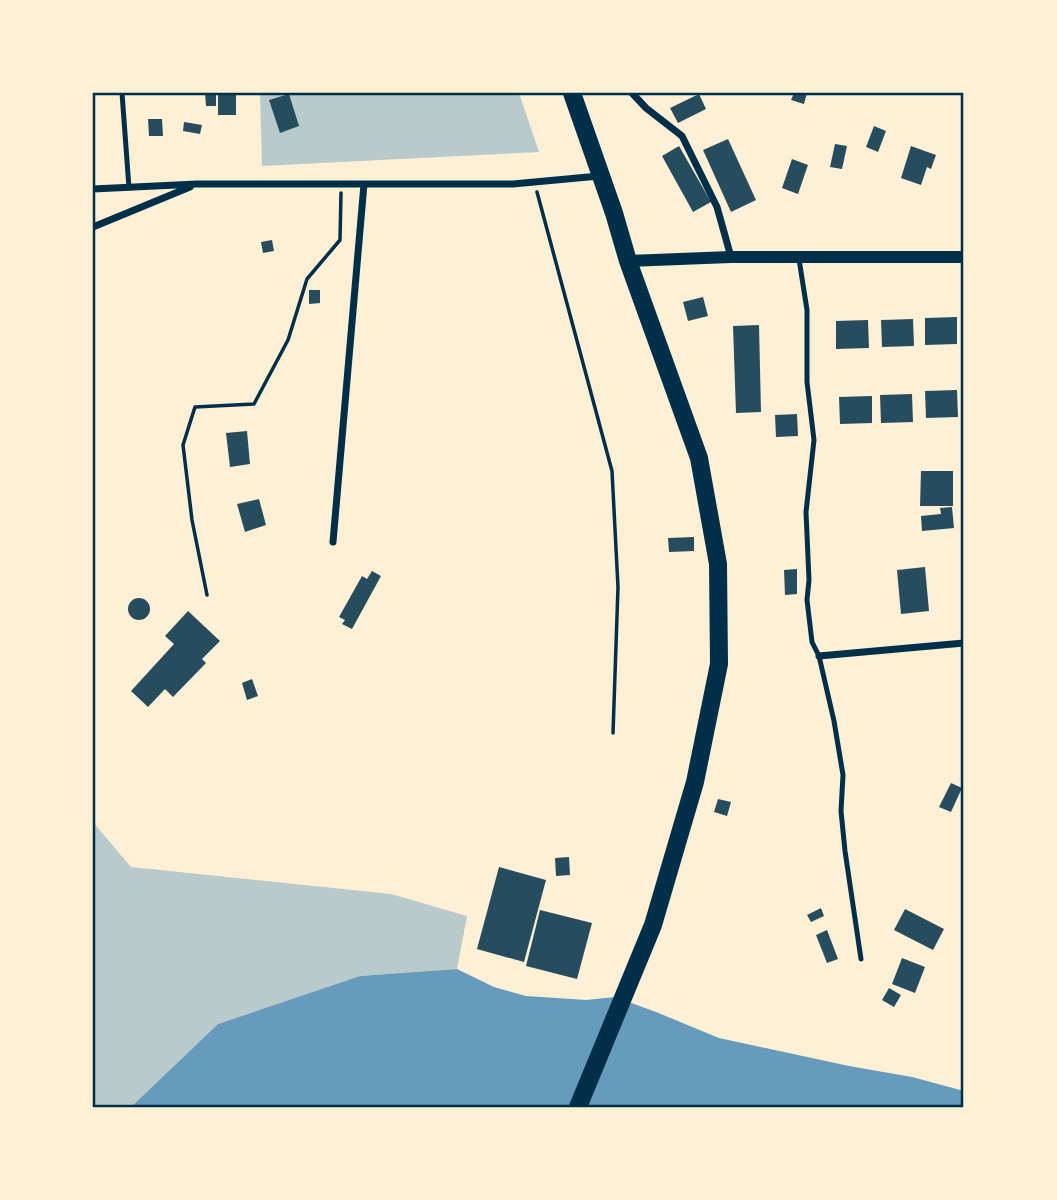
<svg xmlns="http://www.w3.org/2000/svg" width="1057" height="1200" viewBox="0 0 1057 1200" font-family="Signika,sans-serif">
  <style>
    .green { fill: #b9caca }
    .water { fill: #669bbc }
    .building { fill: #264d5e }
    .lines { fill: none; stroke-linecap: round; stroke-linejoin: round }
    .path { stroke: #003049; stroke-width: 3.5 }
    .service { stroke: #003049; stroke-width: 5 }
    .minor { stroke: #003049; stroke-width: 7 }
    .tertiary { stroke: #003049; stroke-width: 12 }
    .trunk { stroke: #003049; stroke-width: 18 }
    .neatline { fill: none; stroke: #003049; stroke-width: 2.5 }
  </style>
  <rect width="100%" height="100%" fill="#fdf0d5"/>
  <!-- green -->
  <path class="green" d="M260 93H519L539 152 262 166Z
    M93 822 131 867 391 894 467 916 457 969 360 976 218 1024 131 1107H93Z"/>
  <!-- water -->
  <path class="water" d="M457 969 494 987 526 996 586 1000 615 997 656 1012 719 1038 849 1066 912 1077 964 1091V1107H131L218 1024 360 976Z"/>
  <!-- building -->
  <path class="building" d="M205 93H216V106H206Z
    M218 93H236V115H218Z
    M794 93H807L804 104 791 100Z
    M289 94 299 126 280 133 269 100Z
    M699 94 706 109 678 123 670 108Z
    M148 119H162L163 136H149Z
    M184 122 202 125 200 134 183 131Z
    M874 126 886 131 878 152 866 147Z
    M728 139 756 200 731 212 703 150Z
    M835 144 847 146 842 169 830 167Z
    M679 146 711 202 693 212 662 156Z
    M911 146 936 155 931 169 927 167 921 185 901 178Z
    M792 159 808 165 798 194 782 188Z
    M272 240 274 251 263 253 261 242Z
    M309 290H320V303L309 304Z
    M703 297 708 316 688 321 683 302Z
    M957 317V344L925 345V318Z
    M913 319 914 346 882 347 881 320Z
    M868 320 869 348 836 349V321Z
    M759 325 761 412 736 413 733 326Z
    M957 390 958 417 926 418 925 391Z
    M912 394 913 422 881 423 880 395Z
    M872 396V423L840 424 839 397Z
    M797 414 798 436 776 437 775 415Z
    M247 431 250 464 230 467 226 433Z
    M921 471H953V506H920Z
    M259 499 266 525 245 532 237 504Z
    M952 507 954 528 922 531 921 516 941 514 940 508Z
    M694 537V551L669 552 668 538Z
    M925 567 929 611 901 614 897 570Z
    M797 569V594L785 595 784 570Z
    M372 571 381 576 352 629 342 624 345 620 339 617 362 576 367 579Z
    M128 609a11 11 0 1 1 22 0a11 11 0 1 1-22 0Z
    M188 611 220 641 202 659 206 663 173 697 165 689 148 707 131 691 174 644 165 636Z
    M252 679 258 696 247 700 242 683Z
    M951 783 962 788 951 812 939 807Z
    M718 799 731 802 727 816 714 812Z
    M569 857 570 875 556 876 555 858Z
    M499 867 546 880 524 962 477 949Z
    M821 908 824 916 811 922 807 915Z
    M905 909 944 929 933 950 894 930Z
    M540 910 592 923 577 979 526 966Z
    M827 930 838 959 827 963 816 935Z
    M902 958 925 967 915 993 892 984Z
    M889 988 901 995 894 1007 882 1000Z"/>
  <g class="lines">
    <!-- path -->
    <path class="path" d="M537 192 612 471 618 587 613 733
      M207 595 192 520 183 445 195 407 254 404 288 340 307 279 340 240 341 193"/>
    <!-- service -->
    <path class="service" d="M122 93 129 188
      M799 259 807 310V382L814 440 806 512 809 580 807 600 812 642 819 656 834 721 843 775 841 811 845 851 861 959"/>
    <!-- minor -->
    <path class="minor" d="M632 93 646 108 682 136 717 207 731 257
      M93 189 197 184H513L599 176
      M93 227 190 187
      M333 542 364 184
      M819 656 964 643"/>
    <!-- tertiary -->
    <path class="tertiary" d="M628 261 731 257H964"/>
    <!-- trunk -->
    <path class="trunk" d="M572 93 614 213 628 261 699 458 718 564 719 664 695 782 653 925 578 1107"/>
  </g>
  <!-- border -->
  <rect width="1057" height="1200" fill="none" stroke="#fdf0d5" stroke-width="189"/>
  <rect x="94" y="94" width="868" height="1012" class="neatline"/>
</svg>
